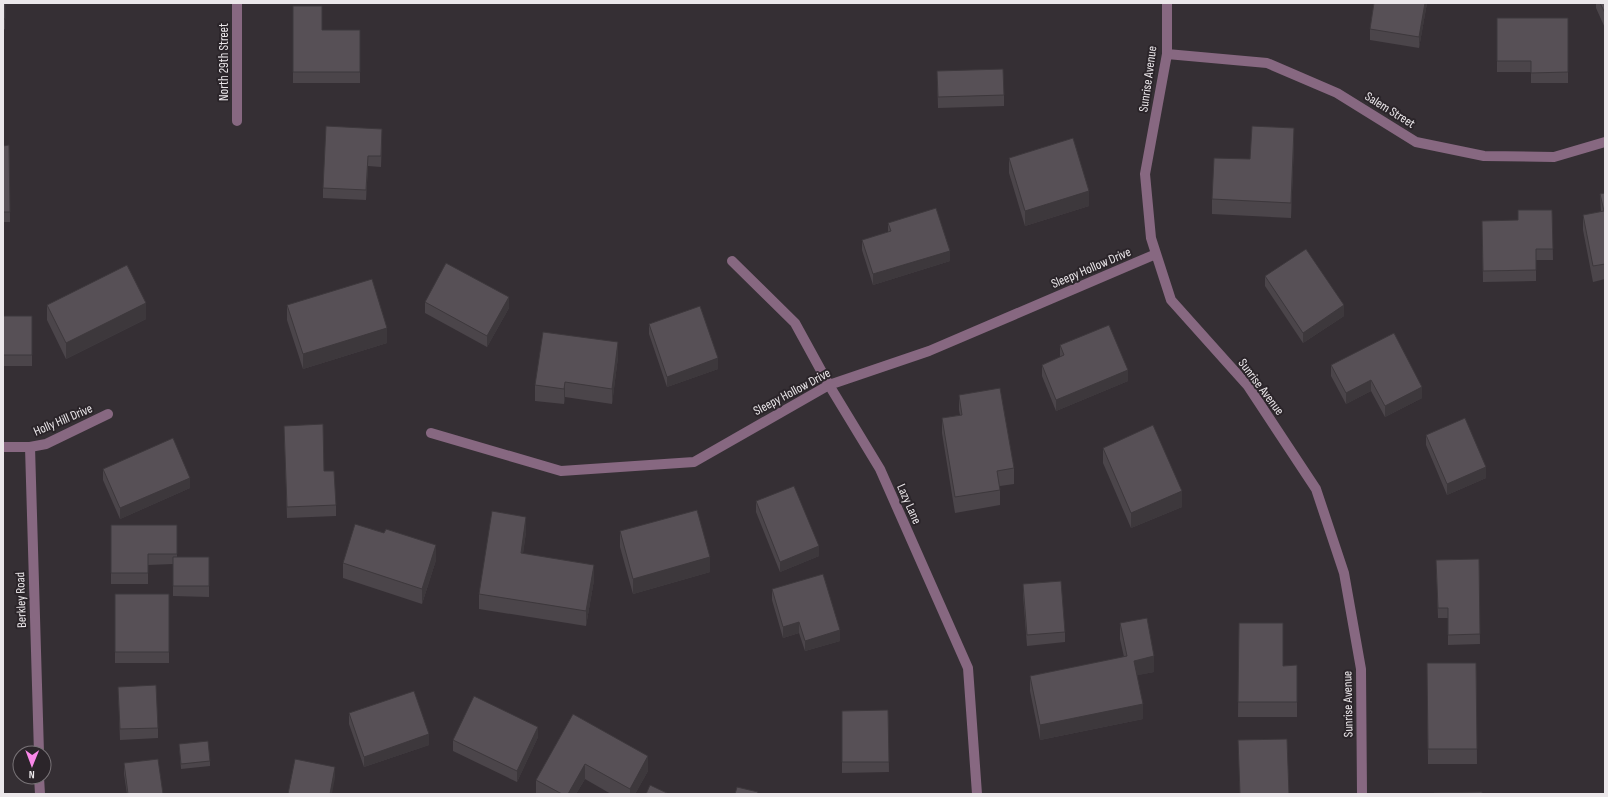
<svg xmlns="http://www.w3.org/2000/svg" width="1608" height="797" viewBox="0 0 1608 797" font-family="'Sofia Sans Condensed',sans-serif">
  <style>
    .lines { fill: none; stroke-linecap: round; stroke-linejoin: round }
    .minor { stroke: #876881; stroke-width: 10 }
    .wall { fill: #4b454a }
    .shaded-wall { fill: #3d383c }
    .building { fill: #575056; stroke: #3d383c }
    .labels { text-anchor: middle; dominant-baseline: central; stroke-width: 4; stroke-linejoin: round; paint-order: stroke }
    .street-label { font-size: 13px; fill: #ebe7ea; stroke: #2b252a }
  </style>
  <rect width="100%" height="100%" fill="#352f34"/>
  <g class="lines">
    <!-- minor -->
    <path class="minor" d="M1167 3V54L1145 174 1151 238 1171 300 1248 386 1316 489 1344 573 1361 669 1362 794
      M1167 54 1267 63 1337 93 1416 142 1484 156 1554 157 1605 142
      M237 121V3
      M732 261 795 323 829 385 880 469 968 668 977 794
      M431 433 561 471 694 462 829 385 929 351 1156 254
      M3 447H30L46 444 108 414
      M30 447 39 753
      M39 777 40 794"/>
  </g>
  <!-- wall -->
  <path class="wall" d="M3 3H5V29L3 30Z
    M1374 3H1427L1419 48 1370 40V29Z
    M1596 3H1605V28L1596 8Z
    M293 6 322 30H360V83H293Z
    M1497 18H1568V83H1531V72H1497Z
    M937 71 1004 95V106L938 108Z
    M382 140 381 167 368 166 366 200 323 198V188Z
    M1294 143 1291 218 1212 214V199L1250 159Z
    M9 145 10 222H3V146Z
    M1009 158 1089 206 1025 226 1009 173Z
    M1605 193V279L1593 282 1583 230V215L1601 212 1600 194Z
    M1552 210 1553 260H1536V281L1483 282 1482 221 1518 220Z
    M888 223 950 261 873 285 862 250V240L888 232Z
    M1265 276 1344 316 1303 343 1265 286Z
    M425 302 509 308 487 347 425 313Z
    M47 305 146 319 66 359 47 320Z
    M287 305 387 343 303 369 287 320Z
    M3 316H32V366H3Z
    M649 324 718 369 667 387 649 334Z
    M1060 345 1128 381 1056 411 1042 376V365L1060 357Z
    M618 357 612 404 565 397 564 404 535 401V385Z
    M1331 365 1422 398 1385 417 1371 391 1346 404 1331 376Z
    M959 395 1014 468V484L1000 486V505L955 513 942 433V418L960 415 959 410Z
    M284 426 324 471 336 505V516L287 518Z
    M1426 435 1486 478 1447 495 1426 445Z
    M1103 448 1182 507 1131 528 1103 463Z
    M103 469 190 488 120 519 103 480Z
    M756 501 819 556 780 572 756 512Z
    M111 525H177V557H209V597L173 596V564L148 565V584H111Z
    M620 531 710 572 633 594 620 547Z
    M526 532 523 553 594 580 586 626 479 609V594Z
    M1479 559 1480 644 1448 645V618H1438L1436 560Z
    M436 560 422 604 343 578V563Z
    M1023 584 1065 632V642L1027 646 1023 595Z
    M772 589 840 641 805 651 799 633 783 638 772 600Z
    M115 594H169V663H115Z
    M1120 623 1154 672 1137 675 1143 719 1040 740 1030 691V676L1124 657 1120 639Z
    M1239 623 1283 666 1297 665V717H1238Z
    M1427 663H1476L1477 764H1428Z
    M118 687 158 728V738L120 740Z
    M888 710 889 772 842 773V711Z
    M349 713 429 745 364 767 349 724Z
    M573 714 648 771 635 794H611L585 779 576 794H536V780Z
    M538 737 517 782 453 751V740Z
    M179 744 210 761V766L181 769Z
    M124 763 163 794H127L124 774Z"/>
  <!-- shaded-wall -->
  <path class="shaded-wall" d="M1425 3H1427L1419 48V37Z
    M1294 128V143L1291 218V203Z
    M382 129V140L381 167V156Z
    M368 156V166L366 200V190Z
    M1089 191V206L1025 226V211Z
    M950 251V261L873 285V274Z
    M509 297V308L487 347V336Z
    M146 303V319L66 359V343Z
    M1344 305V316L1303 343V333Z
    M387 328V343L303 369V354Z
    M618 342V357L612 404V389Z
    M718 358V369L667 387V377Z
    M1128 370V381L1056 411V400Z
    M1371 380V391L1346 404V393Z
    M565 382V397L564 404V389Z
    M1422 387V398L1385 417V406Z
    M1486 467V478L1447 495V484Z
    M190 478V488L120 519V508Z
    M1182 491V507L1131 528V513Z
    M526 517V532L521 568V553Z
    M436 545V560L422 604V589Z
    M819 546V556L780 572V562Z
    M710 557V572L633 594V579Z
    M594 565V580L586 626V611Z
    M799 622V633L783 638V627Z
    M840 630V641L805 651V641Z
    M1154 656V672L1134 676V661Z
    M1143 704V719L1040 740V725Z
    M538 727V737L517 782V771Z
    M429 734V745L364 767V757Z
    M648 756V771L635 794H630V789Z
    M585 764V779L576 794H568Z
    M335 767V778L332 794H330Z"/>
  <!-- building -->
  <path class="building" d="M3 3H5V19H3Z
    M1374 3H1425L1419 37 1370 29Z
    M1600 3H1605V13Z
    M293 6H322V30H360V72H293Z
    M1497 18H1568V72L1531 73V61H1497Z
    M1003 69 1004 95 938 97 937 71Z
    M326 126 382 129 381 156H368L366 190 323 188Z
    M1252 126 1294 128 1291 203 1212 199 1214 158 1250 159Z
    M1073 138 1089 191 1025 211 1009 158Z
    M9 145 10 212H3V146Z
    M1605 193V264L1593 266 1583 215 1604 211 1600 194Z
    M936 208 950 251 873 274 862 240 891 231 888 223Z
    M1518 210H1552L1553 249H1536V270L1483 271 1482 221 1518 220Z
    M1306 249 1344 305 1303 333 1265 276Z
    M446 263 509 297 487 336 425 302Z
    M127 265 146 303 66 343 47 305Z
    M372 279 387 328 303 354 287 305Z
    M700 306 718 358 667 377 649 324Z
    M3 316H32V355H3Z
    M1109 325 1128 370 1056 400 1042 365 1064 355 1060 345Z
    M543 332 618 342 612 389 565 382 564 389 535 385Z
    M1394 333 1422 387 1385 406 1371 380 1346 393 1331 365Z
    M1000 388 1014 468 997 471 1000 490 955 497 942 418 962 415 959 395Z
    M1465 418 1486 467 1447 484 1426 435Z
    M323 424 324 471H334L336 505 287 507 284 426Z
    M1153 425 1182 491 1131 513 1103 448Z
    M173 438 190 478 120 508 103 469Z
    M794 486 819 546 780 562 756 501Z
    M697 510 710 557 633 579 620 531Z
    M492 511 526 517 521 553 594 565 586 611 479 594Z
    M355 524 384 533 386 529 436 545 422 589 343 563Z
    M111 525H177V554H148V573H111Z
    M173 557H209V586H173Z
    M1479 559 1480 634 1448 635V608H1438L1436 560Z
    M823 574 840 630 805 641 799 622 783 627 772 589Z
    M1061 581 1065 632 1027 635 1023 584Z
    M115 594H169V652H115Z
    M1147 618 1154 656 1134 661 1143 704 1040 725 1030 676 1127 656 1120 623Z
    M1239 623H1283V666L1297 665V702H1238Z
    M1427 663H1476L1477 749H1428Z
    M156 685 158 728 120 729 118 687Z
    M414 691 429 734 364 757 349 713Z
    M474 696 538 727 517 771 453 740Z
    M888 710 889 762H842V711Z
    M573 714 648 756 630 789 585 764 568 794H562L536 780Z
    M1287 739 1289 794H1240L1238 740Z
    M208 741 210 761 181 764 179 744Z
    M158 759 163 794H128L124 763Z
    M295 759 335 767 330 794H288Z
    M650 785 669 794H646Z
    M737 787 758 792 757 794H735Z
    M1482 792V794H1434V793Z"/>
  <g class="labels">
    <!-- street labels -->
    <g class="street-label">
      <text transform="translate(224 62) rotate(-90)">North 29th Street</text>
      <text transform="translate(1148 79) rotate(-82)">Sunrise Avenue</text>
      <text transform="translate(1390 110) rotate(32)">Salem Street</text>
      <text transform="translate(1091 268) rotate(-23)">Sleepy Hollow Drive</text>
      <text transform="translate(1261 387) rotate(53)">Sunrise Avenue</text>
      <text transform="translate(792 392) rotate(-28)">Sleepy Hollow Drive</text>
      <text transform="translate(63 420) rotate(-23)">Holly Hill Drive</text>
      <text transform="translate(909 504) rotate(66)">Lazy Lane</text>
      <text transform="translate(21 600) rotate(-92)">Berkley Road</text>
      <text transform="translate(1348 704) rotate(-91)">Sunrise Avenue</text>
    </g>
  </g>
  <!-- border -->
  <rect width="1608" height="797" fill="none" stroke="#ebe7ea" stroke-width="8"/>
  <!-- north arrow -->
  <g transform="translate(32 765) rotate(181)"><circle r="19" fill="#2b252a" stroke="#787377"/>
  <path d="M0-3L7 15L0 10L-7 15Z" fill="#f988e9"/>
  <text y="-6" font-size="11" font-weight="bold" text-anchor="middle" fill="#ebe7ea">N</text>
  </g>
</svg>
